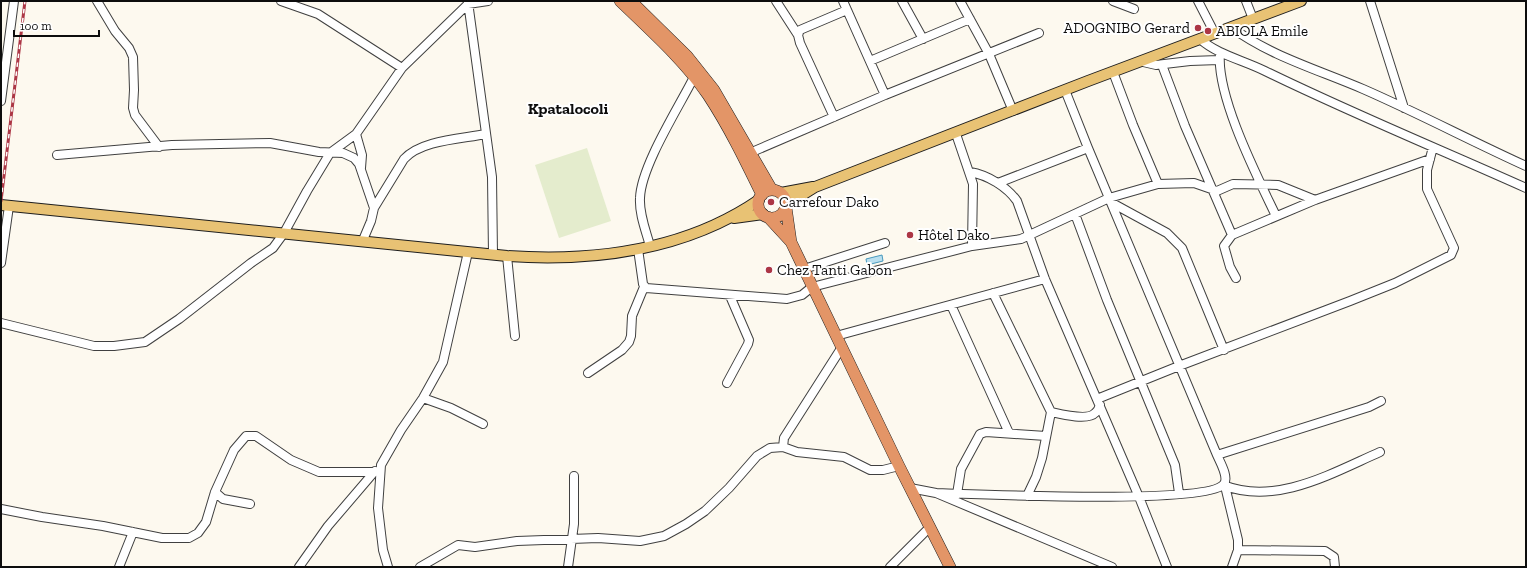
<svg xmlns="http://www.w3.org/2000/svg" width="1527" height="568" viewBox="0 0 1527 568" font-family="'Zilla Slab',serif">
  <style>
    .pitch { fill: #e4eccd }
    .water { fill: #b9dfef; stroke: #4999bd }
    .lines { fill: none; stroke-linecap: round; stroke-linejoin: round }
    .minor-casing { stroke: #404040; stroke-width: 10 }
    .major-casing { stroke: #1e1e1e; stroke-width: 12 }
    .highway-casing { stroke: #1e1e1e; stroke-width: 12 }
    .minor { stroke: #fff; stroke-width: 8 }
    .major { stroke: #e8c274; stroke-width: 10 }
    .highway { stroke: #e39567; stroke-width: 11 }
    .rail-casing { stroke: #ac3645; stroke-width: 3 }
    .rail { stroke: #fff; stroke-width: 1.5; stroke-dasharray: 4.5; stroke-linecap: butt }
    .poi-dot { fill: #ac3645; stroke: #fff; stroke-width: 1.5 }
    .labels { text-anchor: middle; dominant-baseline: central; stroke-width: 4; stroke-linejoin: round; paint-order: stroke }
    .poi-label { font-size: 15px; fill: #0d0d0d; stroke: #fff; text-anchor: start }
    .neighbourhood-label { font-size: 16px; font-weight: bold; fill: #0d0d0d; stroke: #fff }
  </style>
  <rect width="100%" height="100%" fill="#fdf9ef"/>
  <!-- pitch -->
  <path class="pitch" d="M587 148 611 221 559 238 535 165Z"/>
  <!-- water -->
  <path class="water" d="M882 255 883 261 867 265 866 259Z"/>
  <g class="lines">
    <defs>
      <path id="minor" d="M97 1 115 31 129 48 133 57 134 90 133 108 135 115 159 147
        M281 1 318 14 402 68
        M776 1 798 35
        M843 1 885 95
        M902 1 923 39
        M960 1 989 54 1013 111
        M1113 1 1134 9
        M1198 1 1215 34
        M1246 1 1253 19
        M1370 1 1404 108
        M468 2 492 177 493 255
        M1231 27C1270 56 1319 70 1363 89 1418 113 1471 141 1526 166
        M1200 39C1218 55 1243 60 1265 71 1351 113 1439 149 1526 188
        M1220 53C1216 96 1257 176 1276 216
        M870 61 970 19
        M1143 62 1156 65 1190 61 1219 60
        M1162 65 1185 126 1232 235
        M1113 72 1133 125 1158 184
        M1 101 14 1
        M834 117 800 43 798 35 800 30 847 10
        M356 134 362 155 361 168
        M956 134 973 184 972 246
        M752 152 885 95 1039 33
        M57 155 172 145 270 143 319 152 343 153 354 158 359 164 374 208
        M970 172C988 175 1007 187 1017 201L1045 279 1139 497 1167 567
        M998 183 1088 148
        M1112 203 1167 233 1182 248 1224 350
        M1075 214 1107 300 1175 465 1179 493
        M363 240 371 221 374 208 404 159C421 140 461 139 486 134
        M650 246C646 231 639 214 640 198 641 166 679 107 694 77
        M638 249 643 284 646 288 787 299 802 295 812 287 972 246 1021 239 1109 198 1158 184 1194 183 1217 191 1233 184 1278 185 1315 200
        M507 256 515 336
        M1 263 9 206
        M804 269 885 243
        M1236 278 1230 267 1224 246 1232 235 1315 200 1430 159
        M993 293 1051 412 1042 458 1036 477 1027 496
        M951 305 1009 433
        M1 323 94 346H114L145 342 179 319 251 263 273 248 284 233 307 191 330 153 356 134 402 68 468 4 488 1
        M836 336 1045 279
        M842 347 784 438 783 447 797 452 844 457 870 470H883L899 466
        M588 373 622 350 629 342 631 336 632 316 644 287
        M727 383 748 344 749 340 730 296
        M423 398 451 408 483 424
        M1097 399 1179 366 1350 301 1395 283 1451 255 1454 248 1427 189V170L1433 147
        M1051 412C1060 414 1088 421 1095 413 1098 411 1099 408 1100 405
        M1217 455 1369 407 1381 401
        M1223 485C1276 506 1332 473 1380 452
        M1225 486 1238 540V550L1232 567
        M910 488 936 493 1112 567
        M215 492 223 499 250 504
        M936 493C973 494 1208 505 1224 484 1229 477 1220 462 1217 455L1088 148 1065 90
        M957 494 961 469 980 434 986 432 1046 436
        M1 509 42 517 103 526 162 538H189L198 533 206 522 215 492 234 450 246 436H256L291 460 319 472H373
        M1238 550 1325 551 1334 557 1335 567
        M119 567 133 532
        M299 567 328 526 375 471
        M388 567 383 550 378 508 381 465 401 430 423 398 443 362 468 252
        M420 567 458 545 475 547 517 541 598 538 640 541 664 536 686 524 705 511 729 488 757 456 770 448 783 447
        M568 567 574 524V476
        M890 567 930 527"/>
      <path id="major" d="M781 193 813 187
        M1 205 507 256C594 262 686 250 759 200
        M786 205 815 187 1088 81 1301 1
        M734 218 763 214"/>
      <path id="highway" d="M620 1C650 30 684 60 708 95 729 127 745 160 762 195
        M631 1 687 56 714 90 772 190
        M758 204a14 14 0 1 1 28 0a14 14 0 1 1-28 0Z
        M786 207 791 242
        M768 217 791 242 899 466 950 567"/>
    </defs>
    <!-- minor casing -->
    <use href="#minor" class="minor-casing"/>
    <!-- major casing -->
    <use href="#major" class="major-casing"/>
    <!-- highway casing -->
    <use href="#highway" class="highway-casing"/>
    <!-- minor -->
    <use href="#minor" class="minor"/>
    <!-- major -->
    <use href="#major" class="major"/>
    <!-- highway -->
    <use href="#highway" class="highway"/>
    <defs>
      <path id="rail" d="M1 201 25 1"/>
    </defs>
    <!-- rail casing -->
    <use href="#rail" class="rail-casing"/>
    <!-- rail -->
    <use href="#rail" class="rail"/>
  </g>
  <!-- markers -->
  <g class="poi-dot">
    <circle cx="1198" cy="28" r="4"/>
    <circle cx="1208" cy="31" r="4"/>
    <circle cx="771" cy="202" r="4"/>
    <circle cx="910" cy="235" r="4"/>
    <circle cx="769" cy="270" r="4"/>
  </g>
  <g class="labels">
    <!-- poi labels -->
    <g class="poi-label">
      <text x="1190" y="28" text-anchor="end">ADOGNIBO Gerard</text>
      <text x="1216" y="31">ABIOLA Emile</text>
      <text x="779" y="202">Carrefour Dako</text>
      <text x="918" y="235">Hôtel Dako</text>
      <text x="777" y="270">Chez Tanti Gabon</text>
    </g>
    <!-- neighbourhood labels -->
    <g class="neighbourhood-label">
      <text x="568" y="108">Kpatalocoli</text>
    </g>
  </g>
  <!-- border -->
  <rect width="1527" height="568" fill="none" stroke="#0d0d0d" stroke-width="4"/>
  <!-- scale -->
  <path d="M14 30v6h85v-6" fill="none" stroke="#0d0d0d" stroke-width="2"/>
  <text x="20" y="30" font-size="12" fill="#0d0d0d" stroke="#ffffff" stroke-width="3" paint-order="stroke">100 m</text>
</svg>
